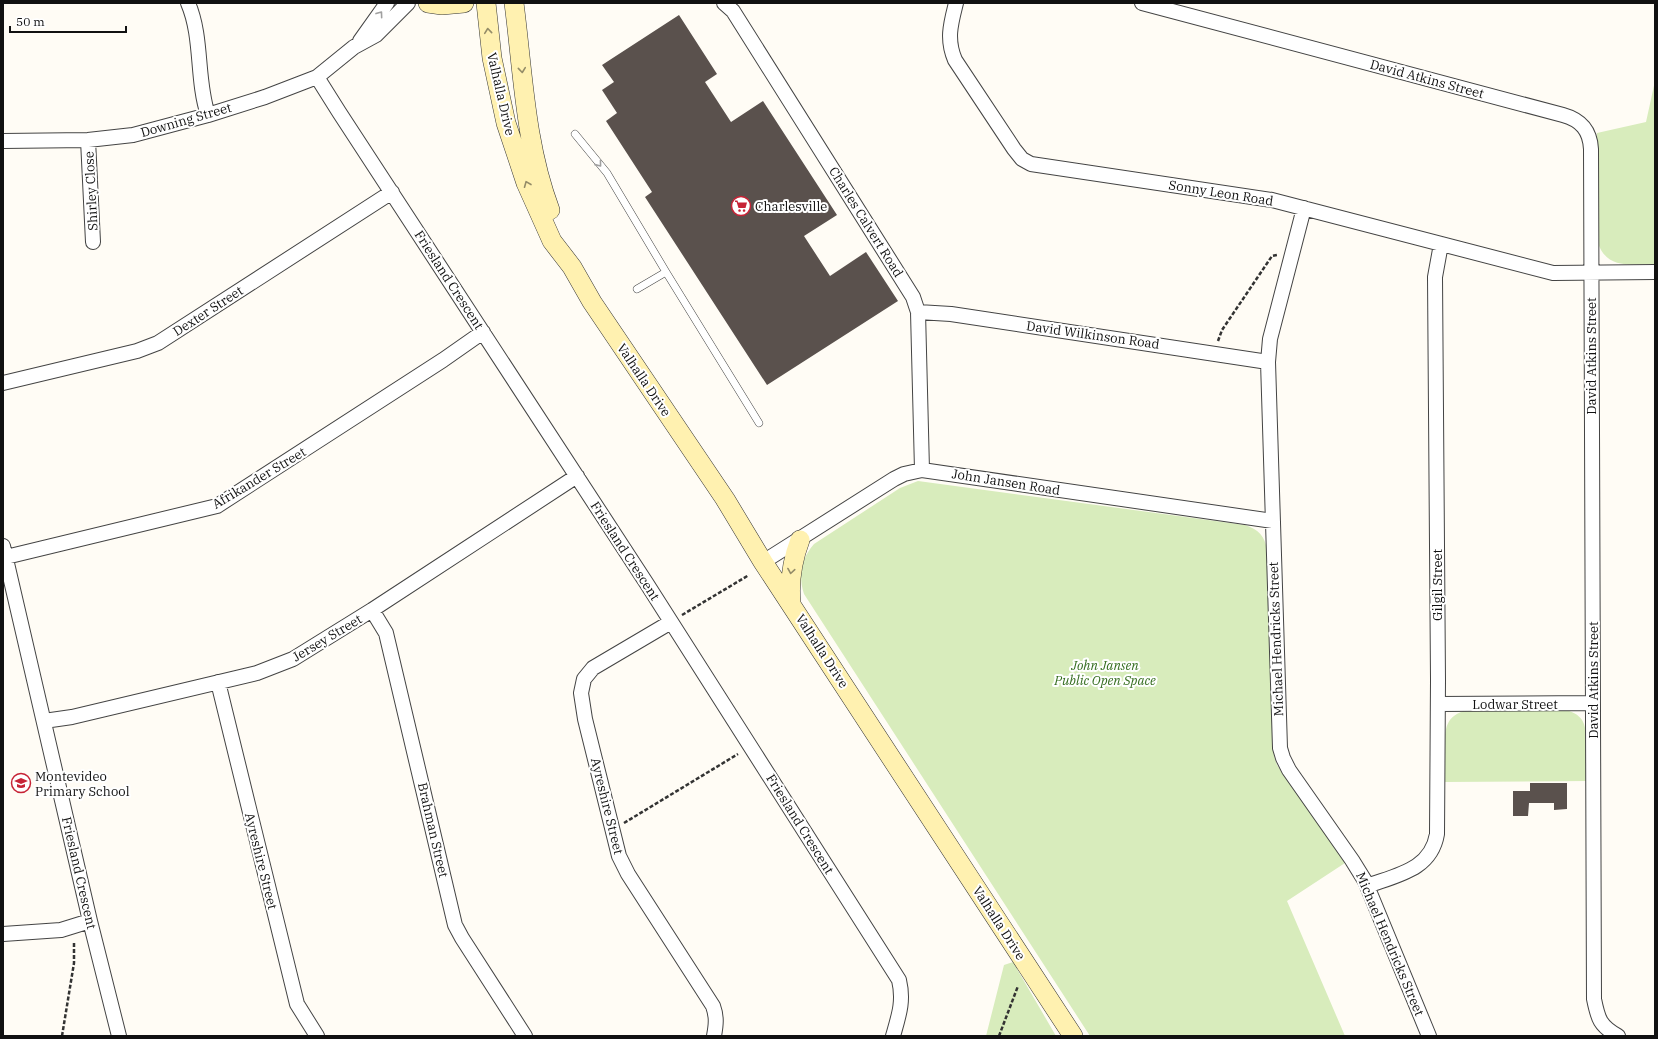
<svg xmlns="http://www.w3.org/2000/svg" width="1658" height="1039" viewBox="0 0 1658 1039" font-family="'IBM Plex Serif',serif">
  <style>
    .green { fill: #d8ecbc }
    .building { fill: #5a514d }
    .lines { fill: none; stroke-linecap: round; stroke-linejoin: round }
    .lane-casing { stroke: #444; stroke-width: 8 }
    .street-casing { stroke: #444; stroke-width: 16 }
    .secondary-casing { stroke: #333; stroke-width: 20 }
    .path { stroke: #333; stroke-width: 2.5; stroke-dasharray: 4 2; stroke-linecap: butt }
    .lane { stroke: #fff; stroke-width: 7 }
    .street { stroke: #fff; stroke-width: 14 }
    .secondary { stroke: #fff1b0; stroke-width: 19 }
    .oneway { stroke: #a0a0a0 }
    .oneway2 { stroke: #948c68 }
    .labels { text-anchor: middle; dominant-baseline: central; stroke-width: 4; stroke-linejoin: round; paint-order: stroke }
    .street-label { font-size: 13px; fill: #111; stroke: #fff }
    .poi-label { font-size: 13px; fill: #111; stroke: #fff; text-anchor: start }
    .park-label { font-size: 13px; font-style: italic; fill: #336c1e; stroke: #fff }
  </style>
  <rect width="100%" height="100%" fill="#fffcf5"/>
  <!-- green -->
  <path class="green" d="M1655 81V264C1632 264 1607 270 1598 243L1597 133 1646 122Z
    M918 481 1245 525C1258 529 1265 536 1267 550L1274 756 1277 765 1345 863 1287 901 1345 1036H1090L804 594C798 575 801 559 814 544L900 488Z
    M1468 710H1566C1588 716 1586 730 1586 750 1587 760 1587 771 1587 781L1444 782C1444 771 1444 761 1444 750 1445 729 1445 715 1468 710Z
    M1013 962 1056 1036H986L1004 965Z"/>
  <!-- building -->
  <path class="building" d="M679 15 717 74 705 82 731 122 763 101 837 215 804 236 830 276 866 252 898 301 767 385 645 197 652 192 606 121 617 113 602 90 614 82 602 65Z
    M1530 783H1567V809L1554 810V803H1529L1528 816H1513V791H1530Z"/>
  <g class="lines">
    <defs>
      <path id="lane" d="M575 134 607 173 666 272 759 423
        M637 289 666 272"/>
      <path id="street" d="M188 3C203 38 196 79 208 115
        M724 3 733 11 913 297 918 312 922 470
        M956 3C951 23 946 39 955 60L1014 149 1022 159 1031 164 1272 200 1553 273 1655 272
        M1142 3 1563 115C1581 120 1590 130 1591 149L1594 999C1598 1019 1600 1026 1618 1036
        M360 41 387 3
        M317 77 339 112 647 584 899 980C904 1001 899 1015 893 1036
        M88 140 93 242
        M3 141 88 140 133 135 208 115 265 97 317 77 354 47 376 35 408 3
        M1304 208 1270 339 1268 362 1280 748 1283 758 1289 770 1352 860 1365 881 1429 1036
        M918 312 951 314 1268 362
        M3 383 137 351 158 343 392 192
        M3 546 90 921 119 1036
        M6 557 217 506 443 360 483 332
        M763 562 894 479 904 474 922 470 1273 521
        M372 610 386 633 455 925 462 938 525 1036
        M671 622 593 668 584 679 581 693 585 719 619 856 628 874 713 1006C717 1017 716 1025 714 1036
        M218 682 297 1004 317 1036
        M1438 704 1593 703
        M44 721 72 717 257 673 293 659 372 610 577 476
        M1367 886C1397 875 1431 870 1437 834L1438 680 1435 277 1441 244
        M3 934 61 930 90 921"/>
      <path id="secondary" d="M428 3 442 5 464 3
        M486 3 492 58 506 123 526 183 552 241 572 267 592 302 725 499 763 562 1073 1036
        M514 3C523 72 525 144 550 210
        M791 603C789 580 792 561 800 540"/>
    </defs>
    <!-- lane casing -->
    <use href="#lane" class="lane-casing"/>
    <!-- street casing -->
    <use href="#street" class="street-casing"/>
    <!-- secondary casing -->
    <use href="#secondary" class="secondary-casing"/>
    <!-- path -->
    <path class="path" d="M1218 341 1222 330 1272 256 1277 255
      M682 615 749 575
      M624 823 738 754
      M62 1036 74 963V942
      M999 1036 1018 986"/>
    <!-- lane -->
    <use href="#lane" class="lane"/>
    <!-- street -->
    <use href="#street" class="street"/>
    <!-- secondary -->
    <use href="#secondary" class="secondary"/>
  </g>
  <!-- one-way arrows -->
  <defs><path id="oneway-chevron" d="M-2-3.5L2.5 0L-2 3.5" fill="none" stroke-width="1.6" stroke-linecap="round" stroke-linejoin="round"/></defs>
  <g class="oneway">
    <use href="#oneway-chevron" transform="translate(380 14) rotate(-54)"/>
    <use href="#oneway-chevron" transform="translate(599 164) rotate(51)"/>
  </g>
  <g class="oneway2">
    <use href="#oneway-chevron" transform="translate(488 31) rotate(-96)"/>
    <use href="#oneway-chevron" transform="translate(522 70) rotate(84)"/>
    <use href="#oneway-chevron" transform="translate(527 184) rotate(-112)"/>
    <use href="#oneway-chevron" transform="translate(791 571) rotate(99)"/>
  </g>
  <!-- icons -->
  <defs>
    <symbol id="supermarket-ring" viewBox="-11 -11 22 22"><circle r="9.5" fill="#fff" stroke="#c72336" stroke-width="1.5"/><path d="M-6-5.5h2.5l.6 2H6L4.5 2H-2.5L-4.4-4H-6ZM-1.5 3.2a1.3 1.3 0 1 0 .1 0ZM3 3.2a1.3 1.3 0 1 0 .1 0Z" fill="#c72336"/></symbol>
    <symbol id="school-ring" viewBox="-11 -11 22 22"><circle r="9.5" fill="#fff" stroke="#c72336" stroke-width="1.5"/><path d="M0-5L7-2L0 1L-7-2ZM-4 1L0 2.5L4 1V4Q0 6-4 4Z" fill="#c72336"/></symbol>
  </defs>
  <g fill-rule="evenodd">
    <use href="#supermarket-ring" x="730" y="195" width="22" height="22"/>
    <use href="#school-ring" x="10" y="772" width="22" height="22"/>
  </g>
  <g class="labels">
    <!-- street labels -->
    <g class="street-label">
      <text transform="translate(1427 79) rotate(15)">David Atkins Street</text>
      <text transform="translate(501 94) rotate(77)">Valhalla Drive</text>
      <text transform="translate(186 120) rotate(-16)">Downing Street</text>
      <text transform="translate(91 191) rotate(-93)">Shirley Close</text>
      <text transform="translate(1221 193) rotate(9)">Sonny Leon Road</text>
      <text transform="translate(866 222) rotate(58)">Charles Calvert Road</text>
      <text transform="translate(449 280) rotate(57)">Friesland Crescent</text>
      <text transform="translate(208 311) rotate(-33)">Dexter Street</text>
      <text transform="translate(1093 335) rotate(8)">David Wilkinson Road</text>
      <text transform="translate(1591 356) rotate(-90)">David Atkins Street</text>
      <text transform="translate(644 380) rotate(56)">Valhalla Drive</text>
      <text transform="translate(259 478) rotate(-31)">Afrikander Street</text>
      <text transform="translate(1006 482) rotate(9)">John Jansen Road</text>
      <text transform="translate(625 551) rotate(57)">Friesland Crescent</text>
      <text transform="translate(1437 585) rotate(-90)">Gilgil Street</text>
      <text transform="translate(327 638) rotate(-31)">Jersey Street</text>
      <text transform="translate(1276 639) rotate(-92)">Michael Hendricks Street</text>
      <text transform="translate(822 651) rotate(57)">Valhalla Drive</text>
      <text transform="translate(1593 680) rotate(-90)">David Atkins Street</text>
      <text x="1515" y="704">Lodwar Street</text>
      <text transform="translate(607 806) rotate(76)">Ayreshire Street</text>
      <text transform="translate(800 824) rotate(58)">Friesland Crescent</text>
      <text transform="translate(433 830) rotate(77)">Brahman Street</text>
      <text transform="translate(261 861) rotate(76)">Ayreshire Street</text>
      <text transform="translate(79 873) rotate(77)">Friesland Crescent</text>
      <text transform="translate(999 923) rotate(57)">Valhalla Drive</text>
      <text transform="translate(1390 944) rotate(67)">Michael Hendricks Street</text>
    </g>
    <!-- poi labels -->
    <g class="poi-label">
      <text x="755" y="206">Charlesville</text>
      <text x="35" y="776">Montevideo<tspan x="35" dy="15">Primary School</tspan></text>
    </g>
    <!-- park labels -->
    <g class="park-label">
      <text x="1105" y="665">John Jansen<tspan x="1105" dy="15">Public Open Space</tspan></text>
    </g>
  </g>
  <!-- border -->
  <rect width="1658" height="1039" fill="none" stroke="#111111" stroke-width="8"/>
  <!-- scale -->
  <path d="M10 26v6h116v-6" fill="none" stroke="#111111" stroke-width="2"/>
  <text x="16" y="26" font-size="12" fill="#111111" stroke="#ffffff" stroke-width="3" paint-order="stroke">50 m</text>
</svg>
